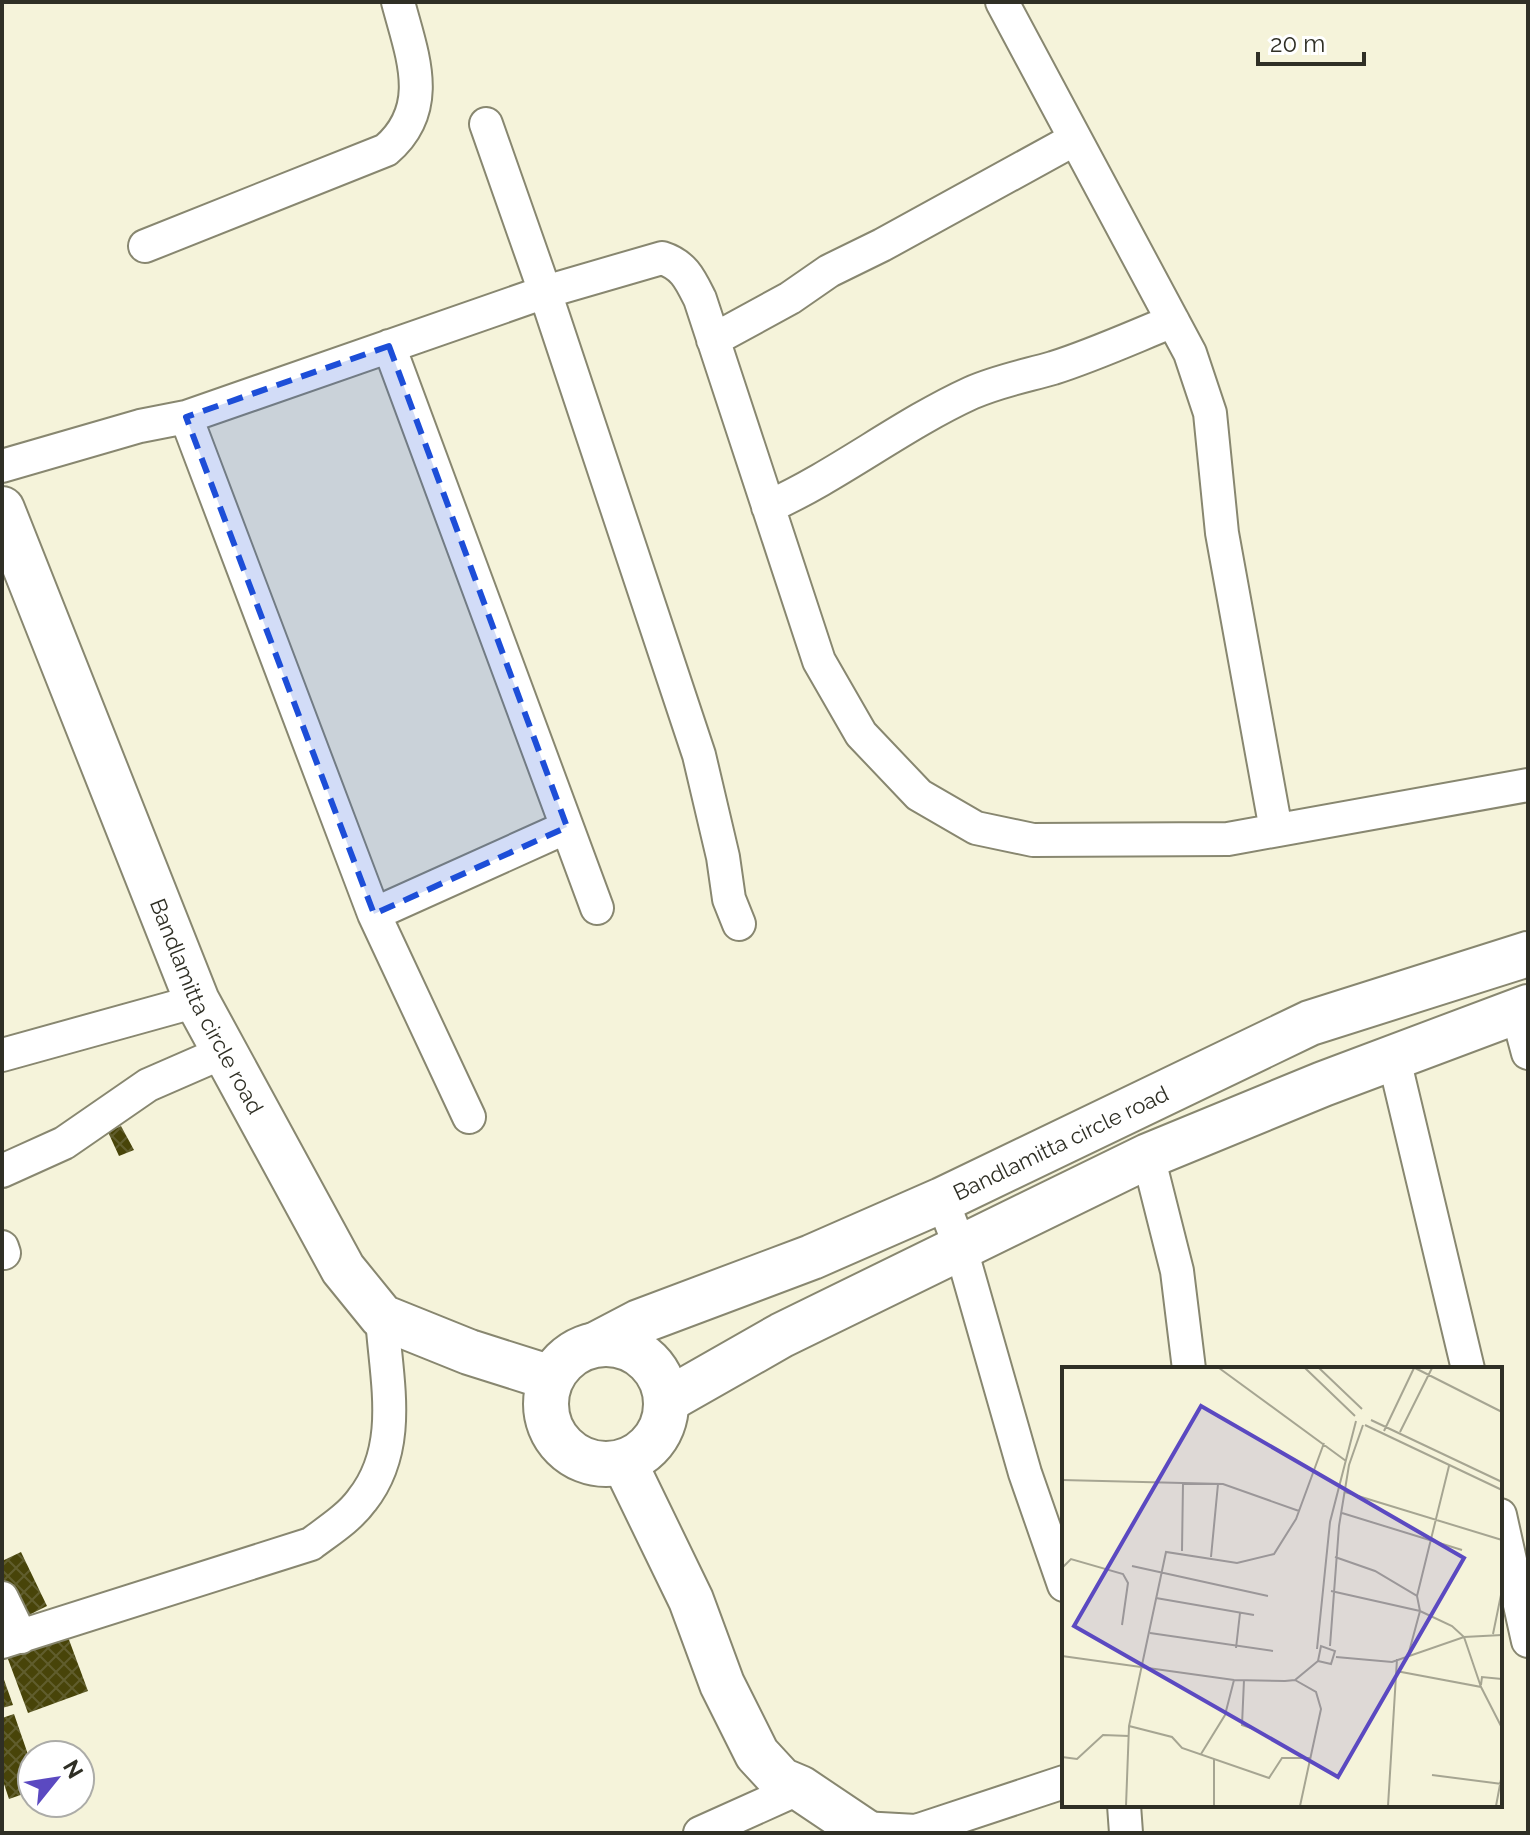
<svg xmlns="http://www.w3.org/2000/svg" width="1530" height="1835" viewBox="0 0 1530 1835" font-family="Raleway,sans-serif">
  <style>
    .building { fill: url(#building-cross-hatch) }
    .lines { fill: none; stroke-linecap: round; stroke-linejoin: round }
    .street-casing { stroke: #888770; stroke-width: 36 }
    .secondary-casing { stroke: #888770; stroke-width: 48 }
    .street { stroke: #fff; stroke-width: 32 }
    .secondary { stroke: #fff; stroke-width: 44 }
    .marked { fill: #1d4ed8; fill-opacity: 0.2; stroke: #1d4ed8; stroke-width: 6; stroke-dasharray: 16 10; stroke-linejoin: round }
    .labels { text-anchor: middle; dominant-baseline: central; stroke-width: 8; stroke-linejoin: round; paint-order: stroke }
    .street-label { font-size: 22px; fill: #2f2f25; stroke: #fff }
    .inset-road { fill: none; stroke: #a6a592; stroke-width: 2 }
    .view { fill: #5b49c1; fill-opacity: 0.15; stroke: #5b49c1; stroke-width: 4 }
    .inset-edge { fill: none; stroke: #2f2f25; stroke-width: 4 }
  </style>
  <defs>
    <pattern id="building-cross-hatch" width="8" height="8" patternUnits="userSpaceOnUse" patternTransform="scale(2)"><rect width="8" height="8" fill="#484409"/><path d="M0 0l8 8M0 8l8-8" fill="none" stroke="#605d2d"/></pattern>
  </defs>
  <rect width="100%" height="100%" fill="#f5f3da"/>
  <!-- building -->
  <path class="building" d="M121 1126 134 1150 119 1156 108 1132Z
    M21 1552 47 1606 15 1622 2 1594V1561Z
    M65 1629 88 1691 28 1713 5 1651Z
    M2 1674 13 1705 2 1708Z
    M14 1714 32 1766V1791L9 1799 2 1778V1718Z"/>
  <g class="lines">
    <defs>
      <path id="street" d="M1002 2 1190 353 1210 413 1222 533 1276 830
        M486 124 545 292 699 755 723 857 729 899 739 924
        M145 246 386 150C435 108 412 55 398 2
        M713 340 790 298 829 271 882 245 1075 139
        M389 346 597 908
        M186 417 374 914 469 1117
        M2 466 140 426 186 417 545 292 662 258C684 265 690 279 700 299L819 661 861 734 919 795 976 828 1033 840 1228 839 1528 785
        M768 507C839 475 901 425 971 393 998 381 1025 376 1053 368 1094 355 1133 337 1173 321
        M374 914 567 827
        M1517 1012 1528 1053
        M2 1055 197 1001
        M1394 1059 1468 1369
        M1148 1156 1177 1271 1189 1369
        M2 1171 64 1143 148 1085 226 1051
        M942 1200 961 1249 1025 1473 1064 1585
        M2 1247 4 1253
        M1500 1515 1528 1641
        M2 1598 21 1637
        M2 1642 311 1544C328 1531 349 1518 362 1500 404 1447 386 1380 382 1317
        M1124 1805 1126 1833
        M862 1828 916 1831 1064 1782
        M700 1833 800 1788"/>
      <g id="secondary">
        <path id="s1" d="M2 509 197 1001 343 1269 382 1317 469 1352 551 1378"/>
        <circle cx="606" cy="1404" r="60"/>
        <path id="s2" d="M597 1344 639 1322 812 1257 942 1200 1310 1023 1528 954"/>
        <path d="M666 1401 782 1335 1148 1156 1323 1084 1528 1007"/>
        <path d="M624 1462 691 1600 722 1684 757 1754 781 1780 800 1788 867 1833"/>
      </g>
    </defs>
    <!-- street casing -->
    <use href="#street" class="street-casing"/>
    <!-- secondary casing -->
    <use href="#secondary" class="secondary-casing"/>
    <!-- street -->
    <use href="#street" class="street"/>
    <!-- secondary -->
    <use href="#secondary" class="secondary"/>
  </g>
  <!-- marked area -->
  <path class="marked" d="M389 346 567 827 374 914 186 417Z"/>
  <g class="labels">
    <!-- street labels -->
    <g class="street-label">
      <text stroke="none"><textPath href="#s1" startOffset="538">Bandlamitta circle road</textPath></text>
      <text stroke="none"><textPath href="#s2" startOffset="506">Bandlamitta circle road</textPath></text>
    </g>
  </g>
  <!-- overview -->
  <g transform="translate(1062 1367)">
    <rect width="440" height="440" fill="#f5f3da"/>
    <path class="inset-road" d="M157 1 284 94M243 1 293 49M257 1 300 42M353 1 440 45M309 53 440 115M303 58 440 123M322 64 352 1M338 65 370 1M0 113 161 117 237 144M283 125 440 173M280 146 400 183M120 184 121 116M149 190 156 117M273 190 313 204 355 229 358 244 347 285M70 199 206 229M0 201 9 192 61 207 66 216 60 258M269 224 358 244 390 259 402 270 419 320M355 229 387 99M94 231 192 248M88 266 211 284M431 267 440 223M268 279 277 159 287 98 301 58M174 281 178 246M255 282 268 155 294 54M0 289 172 313 223 314 233 313 256 294 259 279 273 284 269 297 256 294M274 290 330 295 402 270 440 268M334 304 419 320 440 361M182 313 180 358 192 362M233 313 254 325 259 342 238 439M419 318 420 310 440 312M67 359 110 370 120 381 207 411 220 391H249M139 387 163 348 172 313M0 390 15 392 41 368 67 369M152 392V439M370 408 440 417M64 439 67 359 104 185 175 196 212 187 234 152 262 76M326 439 335 292M434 439 440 407"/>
    <path class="view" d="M139 39 402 191 276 410 12 259Z"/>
    <rect width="440" height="440" class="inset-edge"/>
  </g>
  <!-- border -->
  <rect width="1530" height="1835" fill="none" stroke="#2f2f25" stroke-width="8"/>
  <!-- north arrow -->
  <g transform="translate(56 1779) rotate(60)"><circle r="38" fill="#ffffff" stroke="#acaca8" stroke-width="2"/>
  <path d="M0-6L14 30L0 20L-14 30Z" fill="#5b49c1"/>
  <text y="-12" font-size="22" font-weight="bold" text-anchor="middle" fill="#2f2f25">N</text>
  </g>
  <!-- scale -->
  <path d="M1258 52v12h106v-12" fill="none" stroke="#2f2f25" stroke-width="4"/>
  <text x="1270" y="52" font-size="24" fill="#2f2f25" stroke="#ffffff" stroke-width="6" paint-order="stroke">20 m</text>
</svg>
